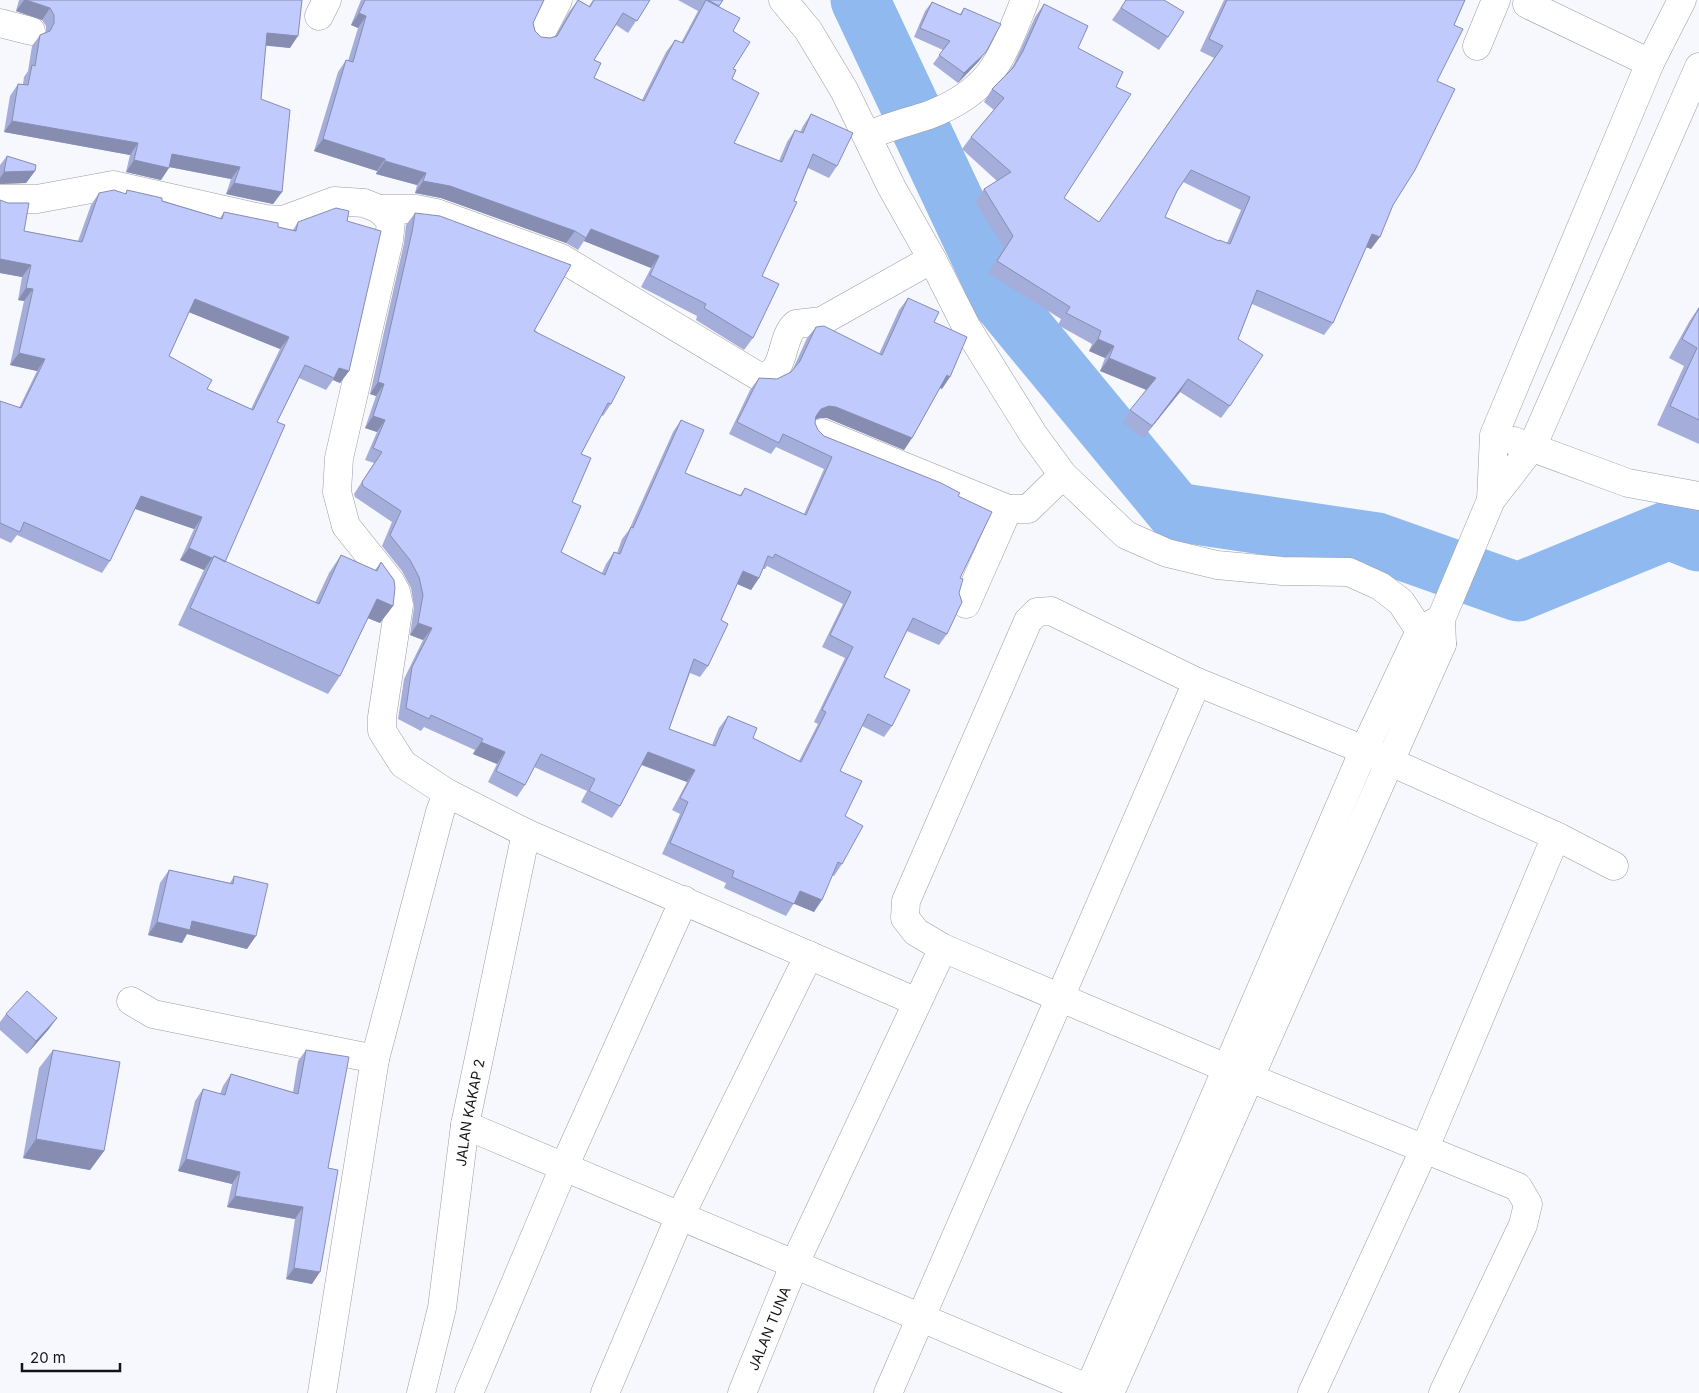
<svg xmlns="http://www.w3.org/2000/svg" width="1699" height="1393" viewBox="0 0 1699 1393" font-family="Inter,sans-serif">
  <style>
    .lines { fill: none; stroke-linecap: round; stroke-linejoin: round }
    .river { stroke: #90b9f0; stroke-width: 59 }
    .street-casing { stroke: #9b9ca1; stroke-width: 29 }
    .street { stroke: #fff; stroke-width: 28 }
    .wall { fill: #a5aeda; fill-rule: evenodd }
    .shaded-wall { fill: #868db1 }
    .building { fill: #c0cafd; stroke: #868db1; fill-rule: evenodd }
    .labels { text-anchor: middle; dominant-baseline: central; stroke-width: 4; stroke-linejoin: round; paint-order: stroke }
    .street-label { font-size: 14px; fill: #141416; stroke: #f7f8fd }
  </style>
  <rect width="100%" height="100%" fill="#f7f8fd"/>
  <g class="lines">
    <!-- river -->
    <path class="river" d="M860 0 1001 300 1176 512 1377 542 1518 592 1669 530 1699 542"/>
    <defs>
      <g id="street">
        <path d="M783 0 808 30 844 90 892 188 932 259 967 328 1033 434 1063 475 1126 535 1167 553 1217 565 1282 571 1349 572 1380 586 1401 602 1420 631 1442 644"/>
        <path d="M1527 4 1650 63"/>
        <path d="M319 16 327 0"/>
        <path d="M0 23 31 31"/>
        <path d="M540 35 558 0"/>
        <path d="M1477 46 1496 0"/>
        <path d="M867 136C887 127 908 122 929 115 993 90 1001 59 1025 0"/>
        <path d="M0 199H37L113 185 265 219 283 220 334 201 364 203 379 209 391 221 389 240 339 458 337 492 346 526 390 581 396 592 399 605 382 717V731L403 764 447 793 526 833 917 1002"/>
        <path d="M379 209H416L436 213 561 258 758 376C788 378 778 339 796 324L822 321 932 259"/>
        <path d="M822 433 1008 509H1028L1063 475"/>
        <path d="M1514 441 1628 483 1699 496"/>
        <path d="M1491 500 1494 435 1650 63 1682 0"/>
        <path d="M966 604 1008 509"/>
        <path d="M131 1001 153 1014 375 1059"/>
        <path d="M465 1125 1099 1393"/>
        <path d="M322 1393 375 1059 440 812 447 793"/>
        <path id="s1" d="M421 1393 442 1308 465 1125 526 833"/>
        <path d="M469 1393 564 1167 684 900"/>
        <path d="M605 1393 680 1216 809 955"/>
        <path id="s2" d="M742 1393 795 1263 943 948"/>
        <path d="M888 1393 1197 682"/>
        <path d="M1087 1393 1364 750 1420 631 1435 622"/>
        <path d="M1110 1393 1442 644 1441 619 1491 500 1532 447 1699 67"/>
        <path d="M1312 1393 1424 1150 1556 836"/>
        <path d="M1443 1393 1523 1225 1528 1204 1518 1187 1250 1078 943 948 916 932 905 918 906 901 1028 621 1037 612 1051 611 1197 682 1364 750 1556 836 1614 866"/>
      </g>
    </defs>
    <!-- street casing -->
    <use href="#street" class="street-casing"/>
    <!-- street -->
    <use href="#street" class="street"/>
  </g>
  <!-- wall -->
  <path class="wall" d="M19 0H302L290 48 266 45 261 99 282 192 273 204 226 194 231 179 169 167 161 180 126 172 130 155 4 132 10 96 18 84H23L24 77 28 71 32 46 40 35 46 32V26L42 20 16 11Z
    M361 0H544L533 23 535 31 541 37 550 38 555 36 569 12 578 0 589 6 593 0H650L628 33 616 25 594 60V78L642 100 666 52 675 40 681 43 698 11 678 0H723L719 6 733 31V69L732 79 734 143 779 161 787 142 795 130 800 132 803 126 811 114 837 166 829 178 808 168 762 276 753 338 744 350 696 320 697 316 641 287 651 268 584 241 578 250 566 243 441 198 415 193 417 185 376 174 377 171 314 151 338 72 346 60 348 61 358 28 351 25Z
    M1126 0H1164L1168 37 1159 50 1112 20Z
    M1224 0H1465L1454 25 1437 81 1393 205 1371 249 1366 247 1333 323 1324 335 1252 304 1238 339 1230 406 1221 418 1180 392 1143 438 1122 422 1146 390 1100 371 1105 358 1089 351 1092 344 1058 325 1061 319 988 273 1004 248 975 202 984 189 997 181 962 149 971 137 994 110 984 102 992 89 1010 70 1014 64 1035 17 1044 4 1078 48 1116 87 1064 198 1099 222 1214 58 1200 51ZM1183 182 1241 210 1227 243 1218 241 1165 217 1177 191Z
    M932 2 960 14 964 8 979 61 958 83 933 64 943 50 914 37 925 11Z
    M7 156 35 171 26 183 0 184V165Z
    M127 190 220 218 224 212 278 227 293 230 298 222 347 221 349 371 340 383 333 380 326 390 299 378 277 422 225 562 315 603 329 573 341 555 375 570 381 562 393 606 380 623 368 618 340 676 328 694 178 625 202 574 204 570 180 560 194 529 135 508 110 561 102 573 17 535 11 543 0 538V401L19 408 37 371 10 365 24 301 18 300 22 277 0 273V200L24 231 78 241 91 205 99 193 125 194ZM189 312 280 349 251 409 207 389 169 356Z
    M415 213 611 404 603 416 601 415 581 454 572 502 561 552 602 573 606 564 614 552 617 553 622 539 629 530 673 432 681 420 685 473 740 495 745 488 804 514 824 469 776 447 771 454 729 434 750 390 759 378 777 379 791 372 793 369 807 338 816 327 879 354 899 310 908 298 934 322 942 389 940 388 912 438 904 450 827 418H820L815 420V423L818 430 824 436 958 496 960 578 947 634 939 645 907 631 884 677 892 726 884 737 862 726 840 771 845 816 842 864 834 876 832 875 814 912 794 903 786 916 724 888 726 883 662 854 680 814 672 810 687 782 641 765 620 806 612 818 581 802 587 791 534 767 525 785 517 797 488 782 497 764 473 754 475 750 424 727 421 731 398 719 404 679 423 640 410 635 414 607 411 588 402 571 382 546 392 522 355 497 354 494 374 463 365 460 377 432 365 428 376 396 370 394 404 243 406 225ZM767 566 843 604 822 647 845 658 814 722 818 724 799 761 753 738 728 716 719 728 712 745 669 729 690 673 700 677 708 666 721 620 737 584 751 590 759 578 763 569H765Z
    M1699 307V444L1657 425 1684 366 1669 358 1689 322Z
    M169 870 230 883 234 876 247 949 187 934 182 943 148 935 160 883Z
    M6 1014 57 1018 48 1030 27 1054 0 1030V1022Z
    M53 1050 104 1151 90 1170 23 1158 39 1068Z
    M306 1050 328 1168 312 1284 286 1279 295 1219 227 1207 232 1184 178 1171 195 1101 203 1089 220 1094 223 1086 231 1074 293 1092 298 1061Z"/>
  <!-- shaded-wall -->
  <path class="shaded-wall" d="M24 0H26L50 8 42 20 16 11Z
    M359 13 366 16 358 28 351 25Z
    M267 33 298 36 290 48 259 45Z
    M986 52 979 61 958 83 964 73Z
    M12 121 138 143 130 155 4 132Z
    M323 139 385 159 377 171 314 151Z
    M172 154 240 167 231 179 164 166Z
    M134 160 169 168 161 180 126 172Z
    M385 161 426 173 417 185 376 174Z
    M35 171 26 183 0 184V178L4 172Z
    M423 181 450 186 575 231 566 243 441 198 415 193Z
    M234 183 282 192 273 204 226 194Z
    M591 229 659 256 651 268 584 241Z
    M1372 234 1380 237 1371 249 1363 246Z
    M0 259 31 265 22 277 0 273Z
    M26 288 33 289 24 301 18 300Z
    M195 299 289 337 280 349 186 311Z
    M1098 339 1114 346 1105 358 1089 351Z
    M19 353 45 359 37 371 10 365Z
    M1109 358 1156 378 1147 390 1100 371Z
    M339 368 349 371 340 383 333 380Z
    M947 375 950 377 942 389 938 387Z
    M1188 379 1180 392 1143 438 1152 426Z
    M378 382 384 384 376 396 370 394Z
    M829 406 836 407 912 438 904 450 827 418H820L813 420 821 409Z
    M373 416 385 420 377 432 365 428Z
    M141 496 202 517 194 529 132 508Z
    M189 548 212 558 204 570 180 560Z
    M743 571 759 578 751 590 735 583Z
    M377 599 393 606 380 623 365 617Z
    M418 623 432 628 423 640 410 635Z
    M481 742 505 752 497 764 473 754Z
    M648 752 695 770 687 782 640 764Z
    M800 891 822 900 814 912 792 903Z
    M192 921 256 936 247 949 187 934 182 943 148 935 157 922Z
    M57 1018 48 1030 27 1054 36 1041Z
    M36 1139 104 1151 90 1170 23 1158Z
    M186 1159 240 1172 232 1184 178 1171Z
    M235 1196 303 1207 295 1219 227 1207Z
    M294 1268 320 1272 312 1284 286 1279Z"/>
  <!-- building -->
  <path class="building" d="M26 0H302L298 36 267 33 261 99 290 110 282 192 234 183 240 167 172 154 169 168 134 160 138 143 12 121 18 84 28 85 32 65 35 66 40 35 50 31 54 23V15L50 8Z
    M365 0H544L533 23 535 31 541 37 550 38 557 36 578 0 590 7 594 0H650L637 21 623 13 594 60 601 63 594 78 644 101 675 40 683 43 706 0 740 18 733 31 750 42 733 69 736 70 732 79 759 93 734 143 782 162 795 130 803 133 811 114 853 133 837 166 813 154 794 201 797 202 762 276 779 284 753 338 704 308 706 304 650 275 659 256 591 229 586 238 575 231 450 186 423 181 426 173 385 161V159L323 139 346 60 353 62 366 16 359 13Z
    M708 0H723L719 6Z
    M1126 0H1164L1184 12 1168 37 1121 8Z
    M1227 0H1465L1454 25 1463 29 1437 81 1455 89 1415 170 1393 205 1380 237 1372 234 1333 323 1257 290 1238 339 1263 355 1230 406 1188 379 1152 426 1130 410 1156 378 1109 358 1114 346 1098 339 1101 331 1066 313 1070 307 997 261 1013 236 984 189 1011 172 971 137 1004 98 992 89 1013 68 1023 51 1044 4 1088 26 1078 48 1123 72 1116 87 1131 94 1064 198 1099 222 1223 46 1209 39ZM1191 170 1250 197 1230 244 1219 240V241L1165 217 1177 191Z
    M932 2 961 15 964 8 1001 24 986 52 964 73 939 55 950 41 920 28Z
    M7 156 36 165 35 171 4 172Z
    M114 190 126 194 127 190 162 198V201L222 219 224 212 278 223V227L296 231 298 222 336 208 349 211 347 221 381 231 349 371 339 368 334 378 305 365 277 422 285 425 225 562 214 556 212 558 189 548 202 517 141 496 110 561 24 522 20 532 0 523V401L21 408 45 359 19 353 33 289 26 288 31 265 0 259V200L8 203H29L24 231 82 242 99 193ZM195 299 289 337 253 410 207 389 212 380 169 356Z
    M415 213 440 216 571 265 534 331 625 377 611 404 608 403 581 454 591 458 572 502 581 506 561 552 605 575 614 552 620 554 631 527 633 528 681 420 704 430 685 473 741 496 745 488 806 515 832 457 783 434 779 443 737 422 759 378 777 379 791 372 800 361 816 327 824 326 882 355 908 298 939 312 934 322 967 337 950 377 947 375 912 438 836 407 829 406 821 409 816 416 815 423 818 430 824 436 941 483 960 493 958 496 992 512 960 578 963 579 959 593 962 602 947 634 913 618 884 677 910 690 892 726 868 714 840 771 862 781 845 816 863 826 842 864 838 862 822 900 800 891 794 904 732 877 734 871 670 843 688 802 680 798 695 770 648 752 620 806 589 791 595 779 541 754 525 785 496 771 505 752 481 742 483 739 431 715 429 719 406 708 412 667 432 628 418 623 423 595 419 577 410 560 390 535 401 511 363 486 362 482 382 452 373 448 385 420 373 416 384 384 378 382 412 232ZM775 554 851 592 830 635 853 647 822 710 826 712 801 762 753 738 757 728 728 716 715 746 669 729 694 659 708 666 728 624 721 620 743 571 759 578 768 556 773 558Z
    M1699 308V420L1670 406 1697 348 1682 339Z
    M341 555 377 571 381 562 394 580 395 588 393 606 377 599 340 676 190 608 214 556 319 604Z
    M169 870 233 884 234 876 268 884 256 936 192 921 190 930 157 922Z
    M27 991 57 1018 36 1041 6 1014Z
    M53 1050 120 1062 104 1151 36 1139Z
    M306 1050 349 1057 328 1168 338 1170 320 1272 294 1268 303 1207 235 1196 240 1172 186 1159 203 1089 225 1095 231 1074 298 1094Z"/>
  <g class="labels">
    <!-- street labels -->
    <g class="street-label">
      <text stroke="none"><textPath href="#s1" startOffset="285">JALAN KAKAP 2</textPath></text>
      <text stroke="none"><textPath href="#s2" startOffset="70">JALAN TUNA</textPath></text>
    </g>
  </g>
  <!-- scale -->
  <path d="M22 1363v8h98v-8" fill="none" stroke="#141416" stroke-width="2.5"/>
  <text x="30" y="1363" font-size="15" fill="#141416" stroke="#f7f8fd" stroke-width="4" paint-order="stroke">20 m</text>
</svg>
